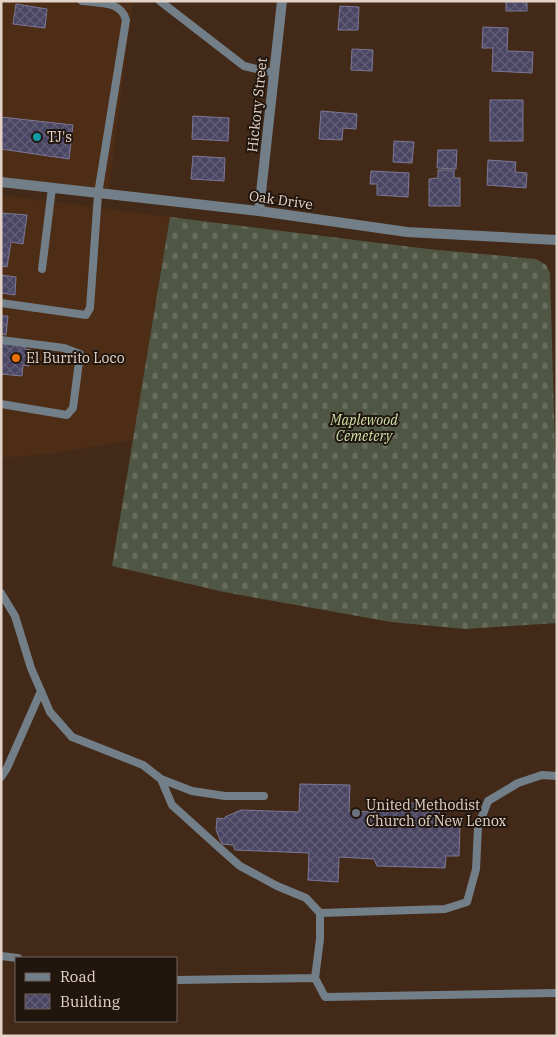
<svg xmlns="http://www.w3.org/2000/svg" width="558" height="1037" viewBox="0 0 558 1037" font-family="'IBM Plex Serif',serif">
  <style>
    .built { fill: #4d2d16 }
    .cemetery { fill: url(#cemetery-stones) }
    .building { fill: url(#building-cross-hatch); stroke: #7b7897 }
    .lines { fill: none; stroke-linecap: round; stroke-linejoin: round }
    .lane { stroke: #727f89; stroke-width: 8 }
    .street { stroke: #727f89; stroke-width: 10 }
    .culture-dot { fill: #0f9aa8; stroke: #21160e; stroke-width: 2 }
    .food-dot { fill: #e8710a; stroke: #21160e; stroke-width: 2 }
    .worship-dot { fill: #6b7280; stroke: #21160e; stroke-width: 2 }
    .labels { text-anchor: middle; dominant-baseline: central; stroke-width: 4; stroke-linejoin: round; paint-order: stroke }
    .street-label { font-size: 14px; fill: #e3d2c7; stroke: #21160e }
    .poi-label { font-size: 14px; fill: #e3d2c7; stroke: #21160e; text-anchor: start }
    .park-label { font-size: 14px; font-style: italic; fill: #cbe2a8; stroke: #21160e }
  </style>
  <defs>
    <pattern id="cemetery-stones" width="16" height="16" patternUnits="userSpaceOnUse" patternTransform="scale(1.25)"><rect width="16" height="16" fill="#4f5644"/><path d="M2 7V4a2 2 0 0 1 4 0v3zM10 15v-3a2 2 0 0 1 4 0v3z" fill="#686d5e"/></pattern>
    <pattern id="building-cross-hatch" width="8" height="8" patternUnits="userSpaceOnUse" patternTransform="scale(1.25)"><rect width="8" height="8" fill="#494562"/><path d="M0 0l8 8M0 8l8-8" fill="none" stroke="#635f77"/></pattern>
  </defs>
  <rect width="100%" height="100%" fill="#432a18"/>
  <!-- built -->
  <path class="built" d="M1 1H133L109 189 1 178Z
    M1 195 170 217 133 440 48 454 1 458Z"/>
  <!-- cemetery -->
  <path class="cemetery" d="M170 217 428 249 536 259 546 265 550 273 557 519V623L465 629 391 622 224 592 112 566Z"/>
  <!-- building -->
  <path class="building" d="M506 1H527V11H506Z
    M16 4 47 9 45 28 13 24Z
    M340 6 359 7 358 30H338Z
    M483 27 508 28 507 51 533 52 532 73 492 71 493 48H482Z
    M352 49 373 50 372 71 351 70Z
    M490 100H523V141H490Z
    M321 111 357 114 356 129 343 128 342 140 319 139Z
    M193 116 229 118 228 141 192 139Z
    M1 117 73 125 69 159 1 149Z
    M394 141 414 142 412 163 393 162Z
    M438 150H457L456 169 437 168Z
    M193 156 225 158 224 181 191 179Z
    M488 160 516 162 515 172 527 173 526 188 487 185Z
    M438 170H454V178H460V206H429V179L438 178Z
    M371 171 409 173 408 197 377 195V184H370Z
    M1 213 27 215 23 244 11 242 7 267 1 266Z
    M1 275 16 277 15 295 1 293Z
    M1 316H8L6 335 1 334Z
    M1 343 25 346V349L31 350 29 366 23 365 22 376 1 374Z
    M300 784 350 785 349 811 376 812V802L436 804 441 817H456L460 827 459 856H446L445 868 377 866 374 859 339 857 338 882 308 880 309 853 235 850 233 845 222 844 216 830 217 818 225 819V817L241 810 299 812Z"/>
  <g class="lines">
    <!-- lane -->
    <path class="lane" d="M160 1 244 66 274 73
      M42 269 52 188
      M1 303 86 315 90 308 98 194 126 20C121 1 99 3 82 1
      M1 340 64 348 80 354 73 408 67 415 1 404
      M1 593 15 616 31 668 50 712 72 737 143 765 161 779 192 791 225 796H264
      M1 777 7 768 41 691
      M161 779 172 805 224 852 240 866 277 886 306 898 320 913V939L315 978 325 997 557 993
      M320 913 445 909 467 902 476 869 478 827 488 801 518 783 542 775 557 776
      M1 956 18 958
      M176 980 315 978"/>
    <!-- street -->
    <path class="street" d="M1 182 259 211 407 232 557 240
      M259 211 282 1"/>
  </g>
  <!-- markers -->
  <circle class="culture-dot" cx="37" cy="137" r="5"/>
  <circle class="food-dot" cx="16" cy="358" r="5"/>
  <circle class="worship-dot" cx="356" cy="813" r="5"/>
  <g class="labels">
    <!-- street labels -->
    <g class="street-label">
      <text transform="translate(257 105) rotate(-84)">Hickory Street</text>
      <text transform="translate(281 200) rotate(8)">Oak Drive</text>
    </g>
    <!-- poi labels -->
    <g class="poi-label">
      <text x="47" y="137">TJ's</text>
      <text x="26" y="358">El Burrito Loco</text>
      <text x="366" y="805">United Methodist<tspan x="366" dy="16">Church of New Lenox</tspan></text>
    </g>
    <!-- park labels -->
    <g class="park-label">
      <text x="364" y="420">Maplewood<tspan x="364" dy="16">Cemetery</tspan></text>
    </g>
  </g>
  <!-- border -->
  <rect width="558" height="1037" fill="none" stroke="#e3d2c7" stroke-width="5"/>
  <!-- legend -->
  <rect x="15" y="957" width="162" height="65" fill="#21160e" stroke="#6f6158"/>
  <rect x="25" y="973" width="25" height="8" fill="#727f89" stroke="#6f6158"/>
  <text x="60" y="982" font-size="15" fill="#e3d2c7">Road</text>
  <rect x="25" y="994" width="25" height="15" fill="url(#building-cross-hatch)" stroke="#6f6158"/>
  <text x="60" y="1007" font-size="15" fill="#e3d2c7">Building</text>
</svg>
